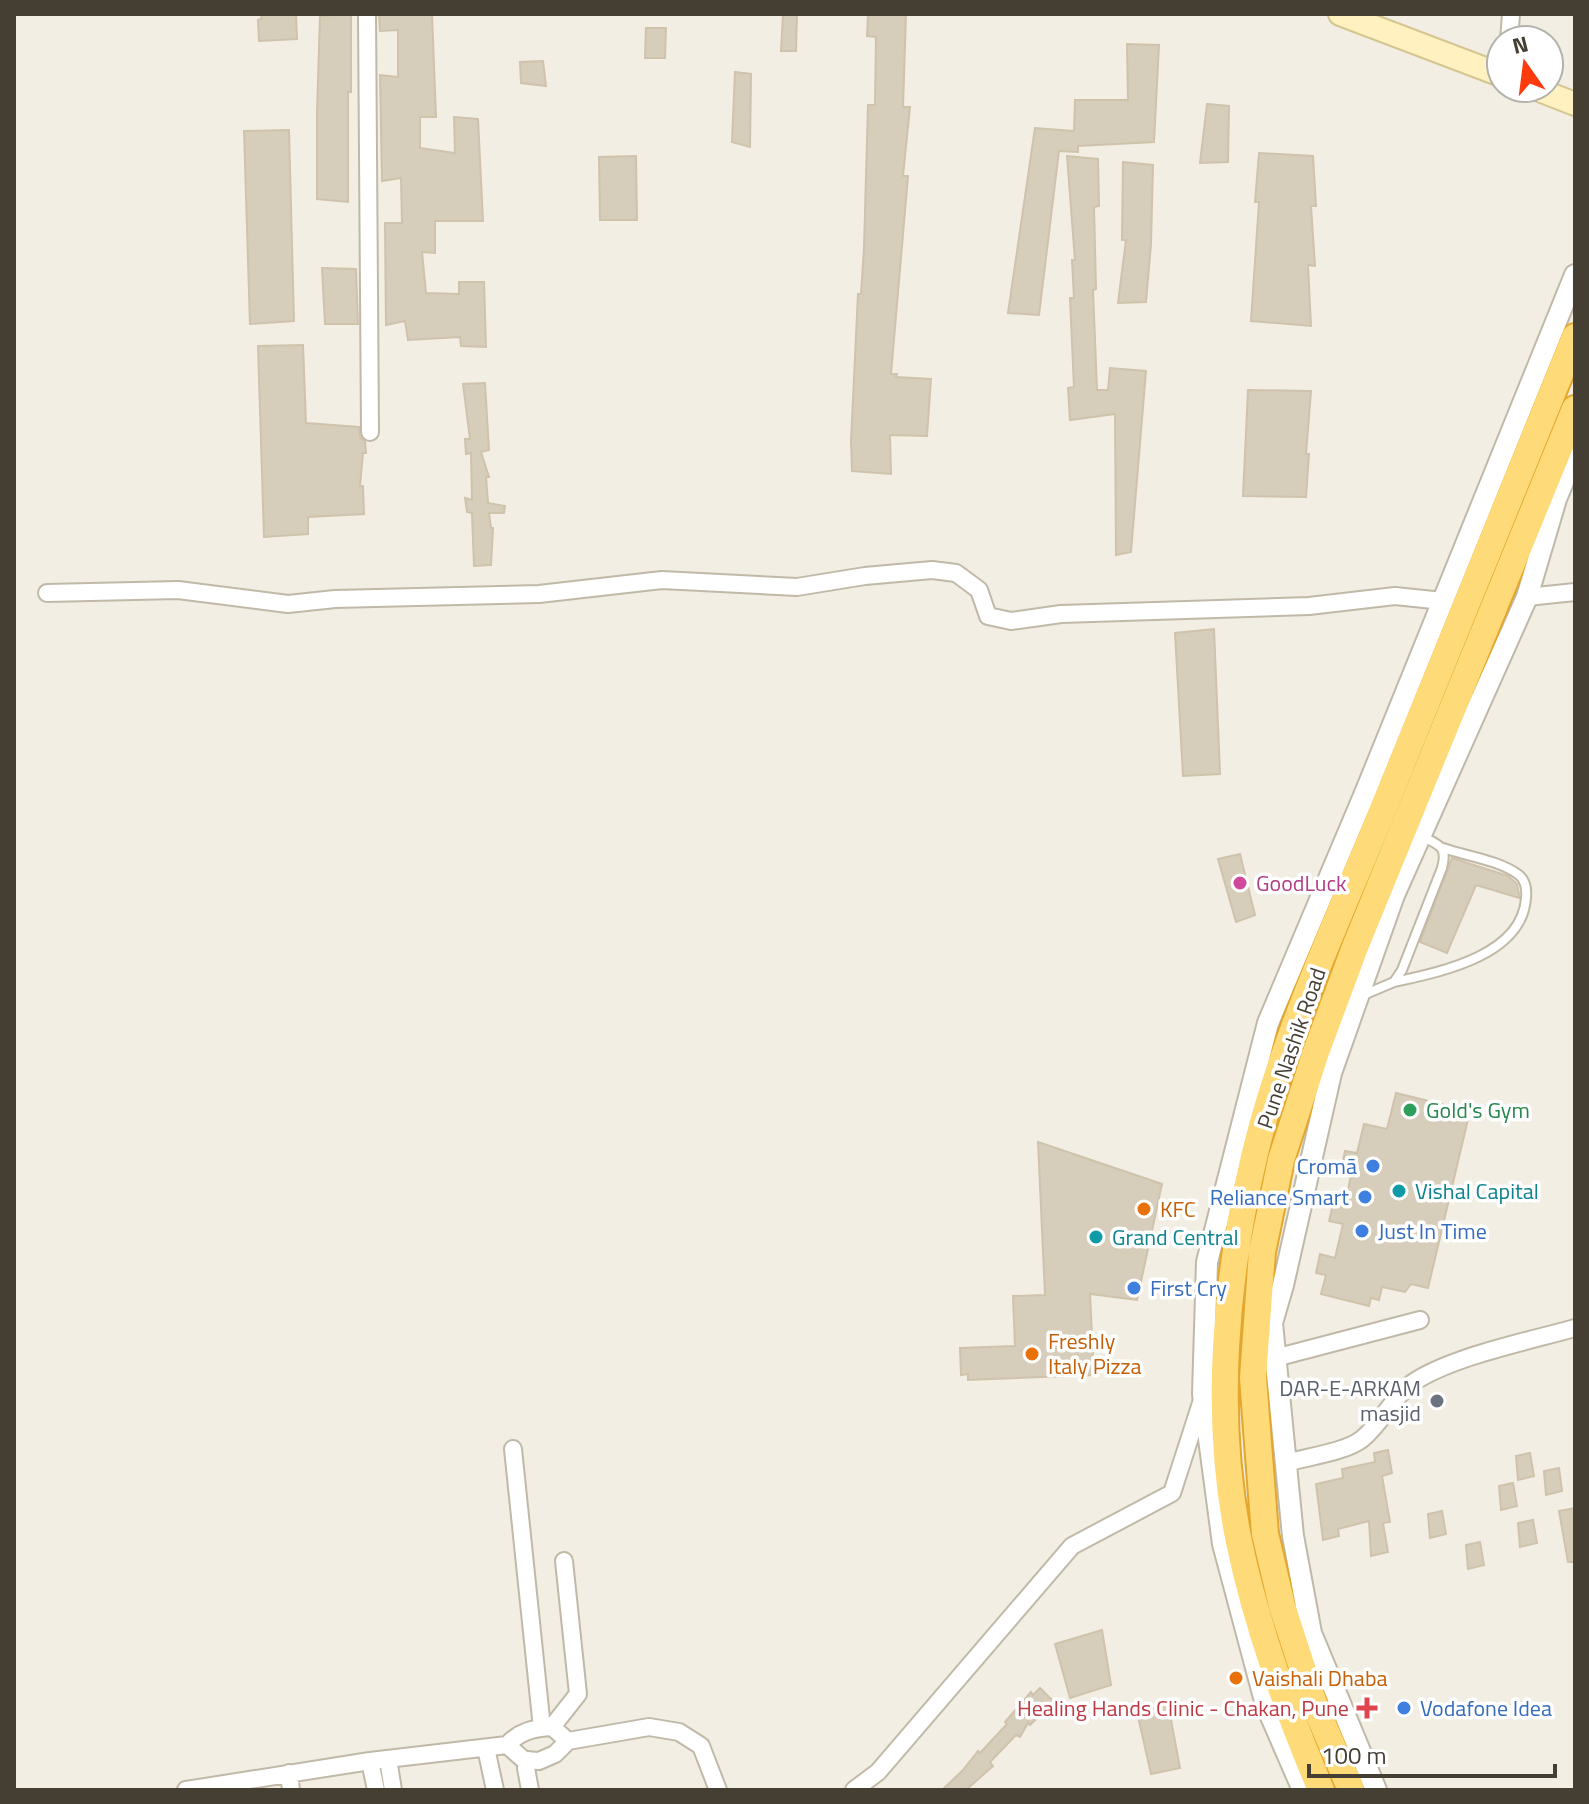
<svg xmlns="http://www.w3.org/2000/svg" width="1589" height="1804" viewBox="0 0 1589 1804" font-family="'Titillium Web',sans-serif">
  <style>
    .building { fill: #d7cdbb; stroke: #cfc3ab; stroke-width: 2 }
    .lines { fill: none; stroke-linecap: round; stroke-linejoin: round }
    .service-casing { stroke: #c1b9a8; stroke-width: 12 }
    .minor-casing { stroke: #c1b9a8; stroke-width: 20 }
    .tertiary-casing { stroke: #c1b9a8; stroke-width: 24 }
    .secondary-casing { stroke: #d4c591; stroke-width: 26 }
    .trunk-casing { stroke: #e3a72d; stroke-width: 30 }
    .service { stroke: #fff; stroke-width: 8 }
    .minor { stroke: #fff; stroke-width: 16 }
    .tertiary { stroke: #fff; stroke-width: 20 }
    .secondary { stroke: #fff2c0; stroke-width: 22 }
    .trunk { stroke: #ffda78; stroke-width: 26 }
    .hotel-dot { fill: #d1479c; stroke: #fff; stroke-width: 3 }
    .leisure-dot { fill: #2e9e5b; stroke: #fff; stroke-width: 3 }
    .shop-dot { fill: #3f7fe0; stroke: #fff; stroke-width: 3 }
    .culture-dot { fill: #0f9aa8; stroke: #fff; stroke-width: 3 }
    .food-dot { fill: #e8710a; stroke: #fff; stroke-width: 3 }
    .worship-dot { fill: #6b7280; stroke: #fff; stroke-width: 3 }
    .health-dot { fill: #e0444e; stroke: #fff; stroke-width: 3 }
    .labels { text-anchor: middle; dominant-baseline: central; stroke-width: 7; stroke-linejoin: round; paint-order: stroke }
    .hotel-label { font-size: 22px; fill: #b23c85; stroke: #fff; text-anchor: start }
    .street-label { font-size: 22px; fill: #443e33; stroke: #fff }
    .leisure-label { font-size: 22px; fill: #27864d; stroke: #fff; text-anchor: start }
    .shop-label { font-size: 22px; fill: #366cbe; stroke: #fff; text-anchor: start }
    .culture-label { font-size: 22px; fill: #0d838f; stroke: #fff; text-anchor: start }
    .food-label { font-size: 22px; fill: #c56008; stroke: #fff; text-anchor: start }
    .worship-label { font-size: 22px; fill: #5b616d; stroke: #fff; text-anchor: end }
    .health-label { font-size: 22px; fill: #be3a42; stroke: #fff; text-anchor: end }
  </style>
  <rect width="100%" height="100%" fill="#f2eee3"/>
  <!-- building -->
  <path class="building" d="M261 14H296L297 39 259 41 258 20 262 18Z
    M351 14V92H348V202L317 199V112L320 16Z
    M379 14H432L436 117H420V148L455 153 454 117 478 119 483 221H435V253L422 252 426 293 459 294V282H484L486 347 461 346 460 337 408 340 405 321 386 325 385 223H402L401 178 382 181 380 75 398 77V30L380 31Z
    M783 14H797L796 51H781Z
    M868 14H906L903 107H910L903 176H908L891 374H897L896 377 931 379 927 436 890 435 891 474 852 471 851 441 858 294H861L864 248 868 105H875L876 37 867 36Z
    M646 28H666L665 58H645Z
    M1127 44 1159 45 1154 142 1078 146V152L1059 151 1039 315 1008 313 1035 128 1074 131 1075 100H1128Z
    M543 61 546 86 521 83 520 62Z
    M735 72 751 74 750 147 732 142Z
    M1207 104 1229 106 1228 162 1200 163Z
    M289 130 294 321 250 324 244 131Z
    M1259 153 1313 156 1316 206H1311L1315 266 1308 265 1311 326 1251 321 1259 202H1255Z
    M636 156 637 220H600L599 157Z
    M1067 156 1098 159 1099 206 1094 207 1096 289 1093 290 1097 390H1108L1110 368 1146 371 1131 552 1116 555 1115 414 1070 420 1068 388 1074 387 1070 298H1074L1072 260H1075Z
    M1123 162 1153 165 1151 244 1146 302 1118 303 1126 240H1122Z
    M322 268 356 269 358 324H325Z
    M303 345 306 423 359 427 360 437 365 442 366 453H363L360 486H363L364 514 308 517V534L264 537 258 346Z
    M485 383 489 450 481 452 489 477H486L488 503 505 506 504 513H489L491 528H493L491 565 474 566 472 513 467 512 465 498 472 500 471 453 466 454 465 439H470L463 384Z
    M1248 390 1311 391 1306 454H1309L1306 497 1243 496Z
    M1214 629 1220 774 1183 776 1175 633Z
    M1240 854 1255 915 1236 922 1218 859Z
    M1452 858 1508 876 1517 884 1519 894V898L1476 885 1447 953 1420 942Z
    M1396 1093 1470 1111 1428 1288 1411 1284 1405 1292 1382 1287 1379 1300 1371 1298 1369 1306 1321 1294 1326 1275 1316 1273 1320 1254 1335 1258 1343 1224 1329 1221 1333 1205 1344 1207 1351 1176 1340 1174 1345 1151 1357 1153 1364 1124 1387 1129Z
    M1038 1142 1162 1184 1137 1300 1090 1294 1094 1375 968 1380V1374L961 1375 960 1348 1015 1346 1013 1296 1045 1295Z
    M1388 1450 1392 1473 1382 1476 1390 1522 1383 1523 1388 1552 1371 1556 1369 1521 1338 1529 1339 1536 1323 1540 1316 1484 1343 1478 1342 1469 1375 1462 1374 1453Z
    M1530 1453 1534 1476 1518 1480 1516 1456Z
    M1559 1468 1562 1491 1546 1495 1544 1471Z
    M1513 1483 1517 1506 1501 1510 1499 1486Z
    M1575 1508V1562H1568L1559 1511Z
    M1442 1511 1446 1534 1430 1538 1428 1514Z
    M1533 1520 1537 1543 1520 1547 1518 1523Z
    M1480 1542 1484 1565 1468 1569 1466 1545Z
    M1102 1630 1111 1685 1070 1698 1055 1644Z
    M1040 1688 1054 1702 1030 1725 1028 1723 1020 1737 1016 1735 990 1762 993 1766 966 1790H942L963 1770 978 1751 980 1753 1007 1724 1005 1722 1031 1692 1033 1695Z
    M1168 1704 1180 1768 1151 1774 1137 1712Z"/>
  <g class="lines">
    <defs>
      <path id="service" d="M1394 982C1440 972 1522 956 1526 898 1527 889 1526 881 1519 875 1499 860 1466 856 1443 848
        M1361 996 1394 982 1402 970 1442 868C1448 846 1439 845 1421 836"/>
      <path id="minor" d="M367 14 370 432
        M1509 40 1511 14
        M47 593 178 590 288 604 335 599 539 594 662 580 797 587 865 576 932 570 956 573 979 590 988 616 1011 621 1061 614 1309 606 1395 596 1443 601
        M1527 597 1575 592
        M1275 1358 1420 1320
        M513 1449 542 1728
        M1286 1463C1306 1457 1346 1452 1362 1439 1382 1423 1391 1399 1411 1384 1449 1357 1529 1341 1575 1328
        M552 1727 578 1694 564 1561
        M507 1745 524 1760 539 1761 555 1754 568 1741 649 1727 679 1732 701 1746 718 1790
        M486 1748 495 1790
        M388 1759 393 1790
        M529 1760 526 1768 530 1790
        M370 1761 376 1790
        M289 1773 291 1790
        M186 1790 370 1761 507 1745C520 1731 534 1728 552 1727L568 1741
        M854 1790 878 1772 1072 1546 1172 1493 1202 1400"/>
      <path id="tertiary" d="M1303 1790 1266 1705 1223 1544 1203 1394 1207 1262 1268 1023 1366 791 1575 275
        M1376 1790 1311 1633 1293 1536 1272 1323 1283 1285 1331 1073 1394 895 1527 597 1556 499 1575 453"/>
      <path id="secondary" d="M1340 14 1501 75
        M1534 88 1575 104"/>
      <path id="trunk" d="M1321 1790C1287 1709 1257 1628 1239 1542 1213 1416 1225 1278 1255 1153 1284 1034 1338 920 1384 807 1448 651 1511 494 1575 337
        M1351 1790 1313 1701 1282 1606 1265 1534 1253 1378 1262 1252 1281 1160 1316 1052 1355 947 1575 409"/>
    </defs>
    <!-- service casing -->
    <use href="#service" class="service-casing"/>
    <!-- minor casing -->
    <use href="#minor" class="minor-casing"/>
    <!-- tertiary casing -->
    <use href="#tertiary" class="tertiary-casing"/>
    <!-- secondary casing -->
    <use href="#secondary" class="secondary-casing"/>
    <!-- trunk casing -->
    <use href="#trunk" class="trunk-casing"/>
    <!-- service -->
    <use href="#service" class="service"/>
    <!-- minor -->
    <use href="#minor" class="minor"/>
    <!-- tertiary -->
    <use href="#tertiary" class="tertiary"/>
    <!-- secondary -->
    <use href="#secondary" class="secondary"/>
    <!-- trunk -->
    <use href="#trunk" class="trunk"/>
  </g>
  <!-- markers -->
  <circle class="hotel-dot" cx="1240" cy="883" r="8"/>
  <circle class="leisure-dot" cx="1410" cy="1110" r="8"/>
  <g class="shop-dot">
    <circle cx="1373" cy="1166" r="8"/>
    <circle cx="1365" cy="1197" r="8"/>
    <circle cx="1362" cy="1231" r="8"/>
    <circle cx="1134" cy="1288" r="8"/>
    <circle cx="1404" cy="1708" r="8"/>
  </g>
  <g class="culture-dot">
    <circle cx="1399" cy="1191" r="8"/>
    <circle cx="1096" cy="1237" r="8"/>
  </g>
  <g class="food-dot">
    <circle cx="1144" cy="1209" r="8"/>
    <circle cx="1032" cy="1354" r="8"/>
    <circle cx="1236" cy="1678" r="8"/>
  </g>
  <circle class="worship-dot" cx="1437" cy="1401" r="8"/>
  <path class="health-dot" d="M1363 1696h8v8h8v8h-8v8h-8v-8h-8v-8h8z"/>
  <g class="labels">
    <!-- hotel labels -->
    <g class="hotel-label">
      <text x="1256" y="883">GoodLuck</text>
    </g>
    <!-- street labels -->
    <g class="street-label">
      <text transform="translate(1291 1048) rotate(-71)">Pune Nashik Road</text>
    </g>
    <!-- leisure labels -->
    <g class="leisure-label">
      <text x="1426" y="1110">Gold's Gym</text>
    </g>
    <!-- shop labels -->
    <g class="shop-label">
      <text x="1357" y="1166" text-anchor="end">Cromā</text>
      <text x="1349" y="1197" text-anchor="end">Reliance Smart</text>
      <text x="1378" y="1231">Just In Time</text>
      <text x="1150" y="1288">First Cry</text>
      <text x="1420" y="1708">Vodafone Idea</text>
    </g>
    <!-- culture labels -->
    <g class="culture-label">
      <text x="1415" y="1191">Vishal Capital</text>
      <text x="1112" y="1237">Grand Central</text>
    </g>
    <!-- food labels -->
    <g class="food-label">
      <text x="1160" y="1209">KFC</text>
      <text x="1048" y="1341">Freshly<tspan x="1048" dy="25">Italy Pizza</tspan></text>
      <text x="1252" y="1678">Vaishali Dhaba</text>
    </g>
    <!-- worship labels -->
    <g class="worship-label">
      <text x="1421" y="1388">DAR-E-ARKAM<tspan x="1421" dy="25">masjid</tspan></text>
    </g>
    <!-- health labels -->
    <g class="health-label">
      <text x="1349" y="1708">Healing Hands Clinic - Chakan, Pune</text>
    </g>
  </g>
  <!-- border -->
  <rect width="1589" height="1804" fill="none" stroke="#443e33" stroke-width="32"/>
  <!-- north arrow -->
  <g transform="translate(1525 64) rotate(346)"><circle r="38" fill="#ffffff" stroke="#b4b2ad" stroke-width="2"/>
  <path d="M0-6L14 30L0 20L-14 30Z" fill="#ff3b0d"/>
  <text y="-12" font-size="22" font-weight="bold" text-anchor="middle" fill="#443e33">N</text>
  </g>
  <!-- scale -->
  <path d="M1309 1764v12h246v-12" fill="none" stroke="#443e33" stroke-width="4"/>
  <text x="1321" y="1764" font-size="24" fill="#443e33" stroke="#ffffff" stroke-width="6" paint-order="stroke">100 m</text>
</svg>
